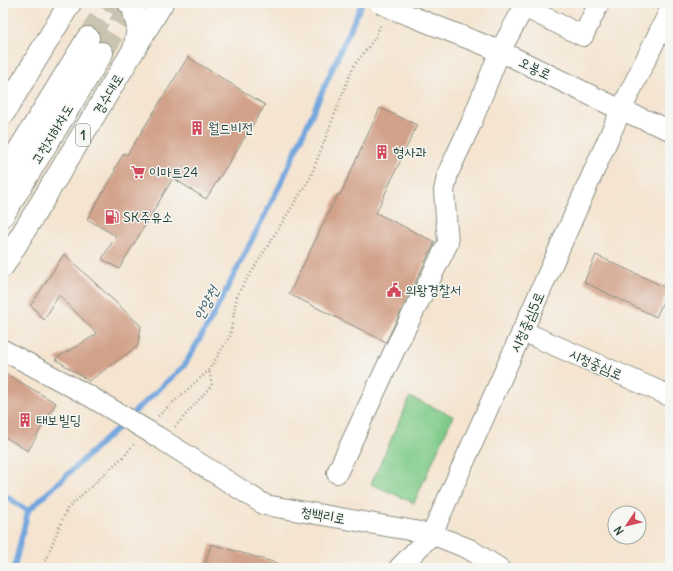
<svg xmlns="http://www.w3.org/2000/svg" width="673" height="571" viewBox="0 0 673 571" font-family="Delius,'Poor Story',sans-serif">
  <style>
    .green { fill: #7fcb89; stroke: #4f845e }
    .lines { fill: none; stroke-linecap: round; stroke-linejoin: round }
    .stream { stroke: #71a5dd; stroke-width: 5.5 }
    .building { fill: #d2a189 }
    .major-tunnel { stroke: #c9c3b1; stroke-width: 22; stroke-dasharray: 22 11; stroke-linecap: butt }
    .minor-casing { stroke: #8a9082; stroke-width: 22 }
    .major-casing { stroke: #8a9082; stroke-width: 24 }
    .path { stroke: #8a9082; stroke-width: 2.5; stroke-dasharray: 1 3; stroke-linecap: butt }
    .minor { stroke: #fff; stroke-width: 20 }
    .major { stroke: #fff; stroke-width: 22 }
    .minor-bridge-casing { stroke: #8a9082; stroke-width: 22; stroke-linecap: butt }
    .minor-bridge { stroke: #fff; stroke-width: 20 }
    .labels { text-anchor: middle; dominant-baseline: central; stroke-width: 3; stroke-linejoin: round; paint-order: stroke }
    .shield { fill: #f6f6f2; stroke: #60746d; stroke-width: 1 }
    .shield-label { font-size: 13px; font-weight: bold; fill: #1f3d34 }
    .street-label { font-size: 14px; fill: #1f3d34; stroke: #f6f6f2 }
    .poi-label { font-size: 14px; fill: #1f3d34; stroke: #f6f6f2; text-anchor: start }
    .water-label { font-size: 15px; font-style: italic; fill: #385c67; stroke: #f6f6f2 }
  </style>
  <rect width="100%" height="100%" fill="#f6f6f2"/>
  <filter id="ink" filterUnits="userSpaceOnUse"><feTurbulence type="fractalNoise" baseFrequency=".025" numOctaves="2"/><feDisplacementMap in="SourceGraphic" scale="8" xChannelSelector="R" yChannelSelector="G"/><feConvolveMatrix kernelMatrix="1 2 1 2 8 2 1 2 1" color-interpolation-filters="sRGB"/></filter>
  <filter id="wash" filterUnits="userSpaceOnUse"><feTurbulence type="fractalNoise" baseFrequency=".012" numOctaves="4" result="noise"/><feDisplacementMap in="SourceGraphic" scale="16" xChannelSelector="R" yChannelSelector="G"/><feGaussianBlur stdDeviation="0.9" result="paint"/><feColorMatrix in="noise" values="0 0 0 0 0 0 0 0 0 0 0 0 0 0 0 0 0 1.4 0 .05"/><feComposite in="paint" operator="in"/></filter>
  <g filter="url(#wash)">
    <rect width="100%" height="100%" fill="#f4e4d0"/>
    <!-- green -->
    <path class="green" d="M410 397 453 416 414 503 371 484Z"/>
    <g class="lines">
      <!-- stream -->
      <path class="stream" d="M130 416 184 366 213 316 282 181 362 3
        M3 494 28 511
        M14 568 28 511 124 422"/>
    </g>
    <g id="blocks">
      <!-- building -->
      <path class="building" d="M188 57 265 105 206 199 173 178 119 269 102 259 116 236 87 219 116 171 114 170 124 153 127 155Z
        M380 108 417 125 376 213 435 242 386 342 289 294 338 194 340 195Z
        M64 254 141 326 138 346 89 381 55 359 97 334 59 295 44 320 31 305Z
        M596 255 669 289 656 317 584 282Z
        M3 372 56 403 28 451 3 436Z
        M211 544 280 564 279 568H204Z"/>
    </g>
  </g>
  <g filter="url(#ink)">
    <use href="#blocks" fill-opacity="0" stroke="#8a9082" stroke-width="1"/>
    <g class="lines">
      <!-- major-tunnel -->
      <path class="major-tunnel" d="M88 38 109 3
        M102 53 132 3"/>
      <defs>
        <path id="minor" d="M398 11 500 51 621 110 670 130
          M522 331 670 396
          M3 350 91 397
          M158 437 265 505 432 534 469 549 499 568
          M337 473 396 347 448 243 444 191 448 173 470 126 500 51 524 7 583 36 599 3
          M399 568 432 534 621 110 670 10"/>
        <path id="major" d="M129 3 133 7 138 27 135 46
          M3 114 70 3
          M3 176 88 38
          M3 215 102 53
          M3 266 162 3"/>
      </defs>
      <!-- minor casing -->
      <use href="#minor" class="minor-casing"/>
      <!-- major casing -->
      <use href="#major" class="major-casing"/>
      <!-- path -->
      <path class="path" d="M158 416 209 370 230 336 237 295 310 178 353 67 375 38 381 24
        M175 427 212 385 209 370
        M42 568 67 509 126 454 134 444"/>
      <!-- minor -->
      <use href="#minor" class="minor"/>
      <!-- major -->
      <use href="#major" class="major"/>
      <defs>
        <path id="minor-bridge" d="M380 3 398 11
          M91 397 158 437"/>
      </defs>
      <!-- minor-bridge casing -->
      <use href="#minor-bridge" class="minor-bridge-casing"/>
      <!-- minor-bridge -->
      <use href="#minor-bridge" class="minor-bridge"/>
    </g>
  </g>
  <!-- icons -->
  <defs>
    <symbol id="building-bare" viewBox="-9 -9 18 18"><path d="M-4-6H4V6H1V3H-1V6H-4ZM-2.5-4.3h1.7v1.8h-1.7ZM.8-4.3h1.7v1.8H.8ZM-2.5-1h1.7V.8h-1.7ZM.8-1h1.7V.8H.8Z" fill="#d1495b" stroke="#f6f6f2" stroke-width="2.5" paint-order="stroke"/></symbol>
    <symbol id="supermarket-bare" viewBox="-9 -9 18 18"><path d="M-6-5.5h2.5l.6 2H6L4.5 2H-2.5L-4.4-4H-6ZM-1.5 3.2a1.3 1.3 0 1 0 .1 0ZM3 3.2a1.3 1.3 0 1 0 .1 0Z" fill="#d1495b" stroke="#f6f6f2" stroke-width="2.5" paint-order="stroke"/></symbol>
    <symbol id="fuel-bare" viewBox="-9 -9 18 18"><path d="M-5.5-6h7V0h2V4h1.3V-2.5L3-4.5l.8-.8L6-3V5H2.5V1h-1V6h-7ZM-4.2-4.7v3.2H.2V-4.7Z" fill="#d1495b" stroke="#f6f6f2" stroke-width="2.5" paint-order="stroke"/></symbol>
    <symbol id="civic-bare" viewBox="-9 -9 18 18"><path d="M-.6-6.5H3V-4.5H.6V-3L4-1V1h2V6H-6V1h2V-1L-.6-3ZM-1.2 2.5V6h2.4V2.5Z" fill="#d1495b" stroke="#f6f6f2" stroke-width="2.5" paint-order="stroke"/></symbol>
  </defs>
  <g fill-rule="evenodd">
    <use href="#building-bare" x="187" y="118" width="20" height="20"/>
    <use href="#building-bare" x="372" y="142" width="20" height="20"/>
    <use href="#supermarket-bare" x="128" y="162" width="20" height="20"/>
    <use href="#fuel-bare" x="102" y="207" width="20" height="20"/>
    <use href="#civic-bare" x="384" y="280" width="20" height="20"/>
    <use href="#building-bare" x="15" y="410" width="20" height="20"/>
  </g>
  <g class="labels">
    <!-- shield labels -->
    <rect class="shield" x="76" y="124" width="14" height="22" rx="3"/>
    <g class="shield-label">
      <text x="83" y="135">1</text>
    </g>
    <!-- street labels -->
    <g class="street-label">
      <text transform="translate(535 68) rotate(26)">오봉로</text>
      <text transform="translate(108 94) rotate(-59)">경수대로</text>
      <text transform="translate(52 134) rotate(-59)">고천지하차도</text>
      <text transform="translate(527 322) rotate(-66)">시청중심5로</text>
      <text transform="translate(596 364) rotate(24)">시청중심로</text>
      <text transform="translate(323 515) rotate(10)">청백리로</text>
    </g>
    <!-- poi labels -->
    <g class="poi-label">
      <text x="208" y="128">월드비전</text>
      <text x="393" y="152">형사과</text>
      <text x="149" y="172">이마트24</text>
      <text x="123" y="217">SK주유소</text>
      <text x="405" y="290">의왕경찰서</text>
      <text x="36" y="420">태보빌딩</text>
    </g>
    <!-- water labels -->
    <g class="water-label">
      <text transform="translate(206 303) rotate(-62)">안양천</text>
    </g>
  </g>
  <!-- margin -->
  <rect width="673" height="571" fill="none" stroke="#f6f6f2" stroke-width="16"/>
  <!-- north arrow -->
  <g transform="translate(627 525) rotate(235)"><circle r="19" fill="#f6f6f2" stroke="#a0aca6"/>
  <path d="M0-3L7 15L0 10L-7 15Z" fill="#d1495b"/>
  <text y="-6" font-size="11" font-weight="bold" text-anchor="middle" fill="#1f3d34">N</text>
  </g>
</svg>
